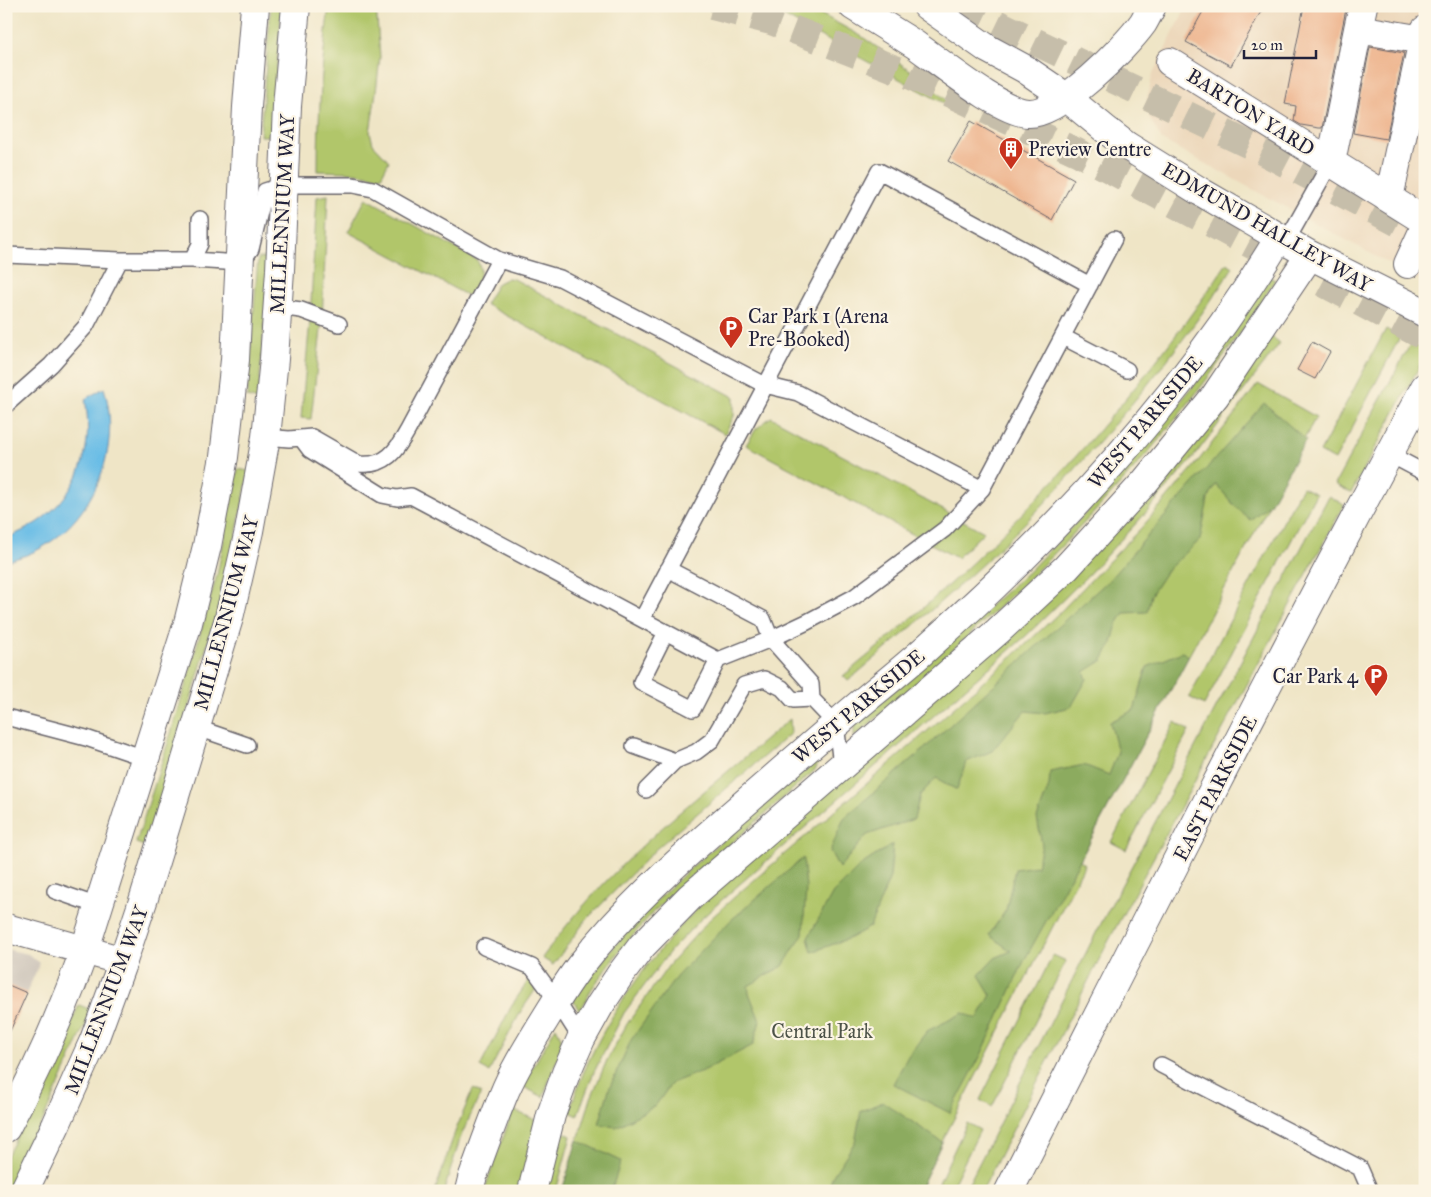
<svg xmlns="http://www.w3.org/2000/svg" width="1431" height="1197" viewBox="0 0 1431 1197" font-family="'IM FELL Great Primer',serif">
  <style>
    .built { fill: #ecd7ba }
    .industrial { fill: #cbc2b8 }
    .green { fill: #b1c66a; stroke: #6a7452 }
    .forest { fill: #8cab5e; stroke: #57664c }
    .water { fill: #6abde6; stroke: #467090 }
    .building { fill: #eeb690 }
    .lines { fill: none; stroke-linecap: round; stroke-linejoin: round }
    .highway-tunnel { stroke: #c6beaa; stroke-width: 28; stroke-dasharray: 28 14; stroke-linecap: butt }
    .lane-casing { stroke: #6a666c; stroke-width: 18 }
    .street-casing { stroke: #6a666c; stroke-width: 30 }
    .secondary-casing { stroke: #6a666c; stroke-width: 30 }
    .lane { stroke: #fff; stroke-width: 15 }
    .street { stroke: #fff; stroke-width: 28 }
    .secondary { stroke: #fff; stroke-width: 28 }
    .labels { text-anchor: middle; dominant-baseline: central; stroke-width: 4.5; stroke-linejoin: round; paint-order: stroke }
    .street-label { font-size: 20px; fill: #22223b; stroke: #fcf5e5 }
    .poi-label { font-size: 20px; fill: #22223b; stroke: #fcf5e5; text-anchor: start }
    .park-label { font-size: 20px; fill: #4d5349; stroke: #fcf5e5 }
  </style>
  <rect width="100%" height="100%" fill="#fcf5e5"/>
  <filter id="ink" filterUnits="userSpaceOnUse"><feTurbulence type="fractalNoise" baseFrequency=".02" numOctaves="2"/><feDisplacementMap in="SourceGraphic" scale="10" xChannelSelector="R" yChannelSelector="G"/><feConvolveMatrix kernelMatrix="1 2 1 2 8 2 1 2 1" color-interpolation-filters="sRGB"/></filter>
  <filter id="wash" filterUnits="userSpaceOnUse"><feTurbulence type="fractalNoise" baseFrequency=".0096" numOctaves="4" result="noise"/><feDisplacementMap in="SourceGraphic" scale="20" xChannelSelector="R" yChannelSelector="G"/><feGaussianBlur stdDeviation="1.12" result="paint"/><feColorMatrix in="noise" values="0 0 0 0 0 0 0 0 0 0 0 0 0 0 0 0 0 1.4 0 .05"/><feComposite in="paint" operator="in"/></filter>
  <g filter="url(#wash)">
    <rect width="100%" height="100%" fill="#efe5c6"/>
    <!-- built -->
    <path class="built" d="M1187 6H1425V283L1162 140 1150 119 1147 100 1153 73Z"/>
    <!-- industrial -->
    <path class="industrial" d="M6 949 28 954 40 963 6 1038Z"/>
    <!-- green -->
    <path class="green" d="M271 6H282L271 136H260Z
      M329 6H376L380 57 376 92 370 132 373 144 389 161 381 177 348 172 318 171C318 116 322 61 329 6Z
      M765 6H806L861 36 911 71 962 113Z
      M328 195 322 321 311 419 301 418 310 320 317 197Z
      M366 198 477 260C485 274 477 285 470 297L348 232Z
      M258 258H270L258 400 247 397Z
      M1227 263 1233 267C1191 333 1142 394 1090 452 1066 480 1041 508 1015 533 962 585 905 633 848 681L843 676C990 557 1122 420 1227 263Z
      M1270 277 1275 280C1162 462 1014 599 854 737V726L1028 572 1103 495 1200 378 1234 332Z
      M508 278 514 279 734 397V416L725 434 485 304 498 283Z
      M1386 329 1400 337 1335 460 1320 452Z
      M1272 337 1280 343 1192 459 1142 517 1085 578 1027 635 734 889 701 919 671 950 624 1013 594 1072 577 1116 569 1112C574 1098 579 1083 585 1069 611 1010 649 959 693 913L1237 385Z
      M1411 343 1425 350V356L1351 493 1335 484Z
      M1258 384 1316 417 1080 860 1085 864 942 1142 919 1191H562L591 1098 607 1060 627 1024 669 965 709 920 739 893 900 755 1023 647 1062 610 1143 526 1192 469Z
      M771 417 984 532 957 558 746 445 756 429Z
      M238 469 249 471 228 575 147 847 136 843 177 714 217 575Z
      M1302 487 1316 494 1204 705 1189 697Z
      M1329 496 1344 505 1108 942 982 1191H965L1096 933Z
      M790 719 791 733 656 849 586 920 553 965 542 958C608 864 704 793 790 719Z
      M1175 722 1189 731 1126 850 1111 842Z
      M820 757 816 769 654 911 617 954 591 990 580 1012 573 1000C597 967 622 935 651 906 704 853 763 806 820 757Z
      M1053 955 1066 961 992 1107 980 1100Z
      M529 980 538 986 521 1011 489 1072 480 1067 512 1005Z
      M79 1005 92 1010C65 1071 39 1132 8 1191H6V1158L37 1097Z
      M556 1027 561 1037V1049L543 1097 522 1086Z
      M473 1089 481 1093 461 1136 444 1191H435L455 1132Z
      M513 1110 538 1121 521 1191H484Z
      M967 1123 980 1130 950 1191H935Z
      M561 1131 571 1136 556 1191H547Z"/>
    <!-- forest -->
    <path class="forest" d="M1264 403 1306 440 1270 504 1250 520 1233 504 1216 484 1208 499 1200 540 1168 569 1151 595 1147 612 1124 613 1117 624 1112 643 1103 660 1084 672 1087 679 1071 707 1045 713 1025 711 992 751 966 762 957 790 936 778 920 795 914 819 867 835 839 868 830 851 844 818 924 749 1109 580Z
      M1182 652 1189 656 1080 860 1025 959 981 1055 950 1113 893 1084 908 1056 927 1031 963 1013 977 1019 991 995 979 975 995 958 1011 951 989 935 1006 910 1015 869 1037 866 1042 845 1037 818 1049 786 1050 772 1084 765 1109 775 1118 752 1110 722 1134 710 1147 667Z
      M893 844 890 877 870 927 850 938 812 952 808 938 833 893 861 865Z
      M803 858 806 887 803 934 783 966 748 986 749 993 760 1021 753 1045 707 1069 672 1083 655 1106 616 1127 599 1124 609 1089 631 1040 677 976 730 921Z
      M883 1102 942 1142 919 1191H829L832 1177 855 1142 861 1111Z
      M577 1140 621 1161 611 1191H562Z"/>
    <!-- water -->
    <path class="water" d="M104 388C126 459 82 546 6 561V538C68 515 97 463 85 399Z"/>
    <g id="blocks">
      <!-- building -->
      <path class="building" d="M1206 6H1264L1231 66 1186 42Z
        M1304 6H1330L1346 9 1322 128H1319L1301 125 1294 121 1296 106 1285 104Z
        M1370 47 1404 53 1386 139 1353 133Z
        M971 121 1074 179 1052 220 948 161Z
        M1312 342 1330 352 1315 379 1297 370Z
        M6 984 27 993 6 1040Z"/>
    </g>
  </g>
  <g filter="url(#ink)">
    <use href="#blocks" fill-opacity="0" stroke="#6a666c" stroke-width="1"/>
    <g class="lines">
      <!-- highway-tunnel -->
      <path class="highway-tunnel" d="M712 6 771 21 905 73 1077 152 1425 337
        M959 6 976 13 1266 153 1425 237"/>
      <defs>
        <path id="lane" d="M1286 242 1331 162
          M6 255 120 260H192L200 244V219
          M192 260 241 263 251 249 265 191 284 185H353L373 189 499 260 560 278 765 385 798 393 982 489
          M278 307 301 310 339 324
          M1063 337 1127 370
          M6 405 51 365 86 326 120 260
          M266 437 289 439 312 437 359 464C386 467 397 450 408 430L499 260
          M301 438 310 450 382 495 397 498 411 496 718 660
          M1389 454 1425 473
          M668 569 763 619 771 639 811 684 812 699 836 724 841 765
          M642 619 879 171 1090 285
          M666 632 641 682 693 709 718 660 771 639 807 622 854 597 945 529 982 489 1114 239
          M6 717 86 738 145 758
          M195 727 247 745
          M634 746 675 761 696 752 712 740 744 685 764 679 782 688 793 700 812 699
          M646 790 675 761
          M55 891 98 906
          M484 947 532 967 557 1001 581 1039
          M1161 1065 1360 1168 1370 1191"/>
        <path id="street" d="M853 6C872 18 892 30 911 42 937 59 1000 112 1028 113 1059 115 1125 48 1143 23 1146 18 1149 12 1152 6
          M927 6 988 49 1025 69 1066 97 1105 129 1127 146 1201 192 1310 255 1425 313
          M1358 29 1363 6
          M1170 62 1425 221
          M1331 162 1358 29 1423 40 1425 30
          M1389 198 1423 40H1425
          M1408 264 1425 227
          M6 928 123 961
          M469 1191 472 1179C482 1151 492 1123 503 1096 513 1071 528 1047 542 1024 554 1005 566 984 580 966 624 909 677 862 731 815 768 783 804 751 841 720 871 694 903 670 932 643 1065 525 1187 391 1279 238
          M532 1191 551 1115 566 1073 581 1039 600 1005 620 975 642 946 690 897 998 631 1066 568 1143 484 1215 396 1310 255
          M1009 1191C1145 922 1282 652 1425 387"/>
        <path id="secondary" d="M6 1128C37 1070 63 1011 85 949L188 623 207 546 224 457 235 360 247 107 255 6
          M24 1191 56 1125 94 1040 123 961 144 898 229 618 249 531 266 437 274 359 280 270 287 106 296 6"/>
      </defs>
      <!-- lane casing -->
      <use href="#lane" class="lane-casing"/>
      <!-- street casing -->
      <use href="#street" class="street-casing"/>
      <!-- secondary casing -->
      <use href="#secondary" class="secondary-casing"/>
      <!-- lane -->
      <use href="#lane" class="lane"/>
      <!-- street -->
      <use href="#street" class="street"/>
      <!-- secondary -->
      <use href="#secondary" class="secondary"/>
    </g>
  </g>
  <!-- icons -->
  <defs>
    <symbol id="building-pin" viewBox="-11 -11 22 30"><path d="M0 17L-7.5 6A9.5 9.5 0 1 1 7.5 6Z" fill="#c8321e" stroke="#fcf5e5"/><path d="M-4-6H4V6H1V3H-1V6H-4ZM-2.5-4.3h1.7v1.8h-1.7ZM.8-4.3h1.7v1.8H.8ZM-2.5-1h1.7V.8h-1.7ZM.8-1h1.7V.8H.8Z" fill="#fff"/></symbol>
    <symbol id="parking-pin" viewBox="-11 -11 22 30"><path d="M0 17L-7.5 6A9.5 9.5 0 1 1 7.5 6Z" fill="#c8321e" stroke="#fcf5e5"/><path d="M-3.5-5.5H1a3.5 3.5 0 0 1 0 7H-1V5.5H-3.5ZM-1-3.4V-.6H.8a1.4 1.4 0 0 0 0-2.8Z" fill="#fff"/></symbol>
  </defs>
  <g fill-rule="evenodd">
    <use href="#building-pin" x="997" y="135" width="28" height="38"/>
    <use href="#parking-pin" x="717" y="314" width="28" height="38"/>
    <use href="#parking-pin" x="1362" y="662" width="28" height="38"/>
  </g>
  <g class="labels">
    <!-- street labels -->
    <g class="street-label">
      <text transform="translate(1251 112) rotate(32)">BARTON YARD</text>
      <text transform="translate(282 214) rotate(-87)">MILLENNIUM WAY</text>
      <text transform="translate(1267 227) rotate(30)">EDMUND HALLEY WAY</text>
      <text transform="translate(1145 422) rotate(-50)">WEST PARKSIDE</text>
      <text transform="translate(226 613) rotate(-75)">MILLENNIUM WAY</text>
      <text transform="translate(858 706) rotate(-40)">WEST PARKSIDE</text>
      <text transform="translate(1215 788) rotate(-63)">EAST PARKSIDE</text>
      <text transform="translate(106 1000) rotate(-69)">MILLENNIUM WAY</text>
    </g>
    <!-- poi labels -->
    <g class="poi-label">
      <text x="1028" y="149">Preview Centre</text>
      <text x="748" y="316">Car Park 1 (Arena<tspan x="748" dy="23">Pre-Booked)</tspan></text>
      <text x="1358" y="676" text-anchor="end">Car Park 4</text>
    </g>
    <!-- park labels -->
    <g class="park-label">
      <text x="822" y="1031">Central Park</text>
    </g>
  </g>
  <!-- margin -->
  <rect width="1431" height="1197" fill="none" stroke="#fcf5e5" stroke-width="25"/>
  <!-- scale -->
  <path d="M1244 50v8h72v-8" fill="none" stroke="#22223b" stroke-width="2.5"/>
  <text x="1251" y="50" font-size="15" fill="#22223b" stroke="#fcf5e5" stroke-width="4" paint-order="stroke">20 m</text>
</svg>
